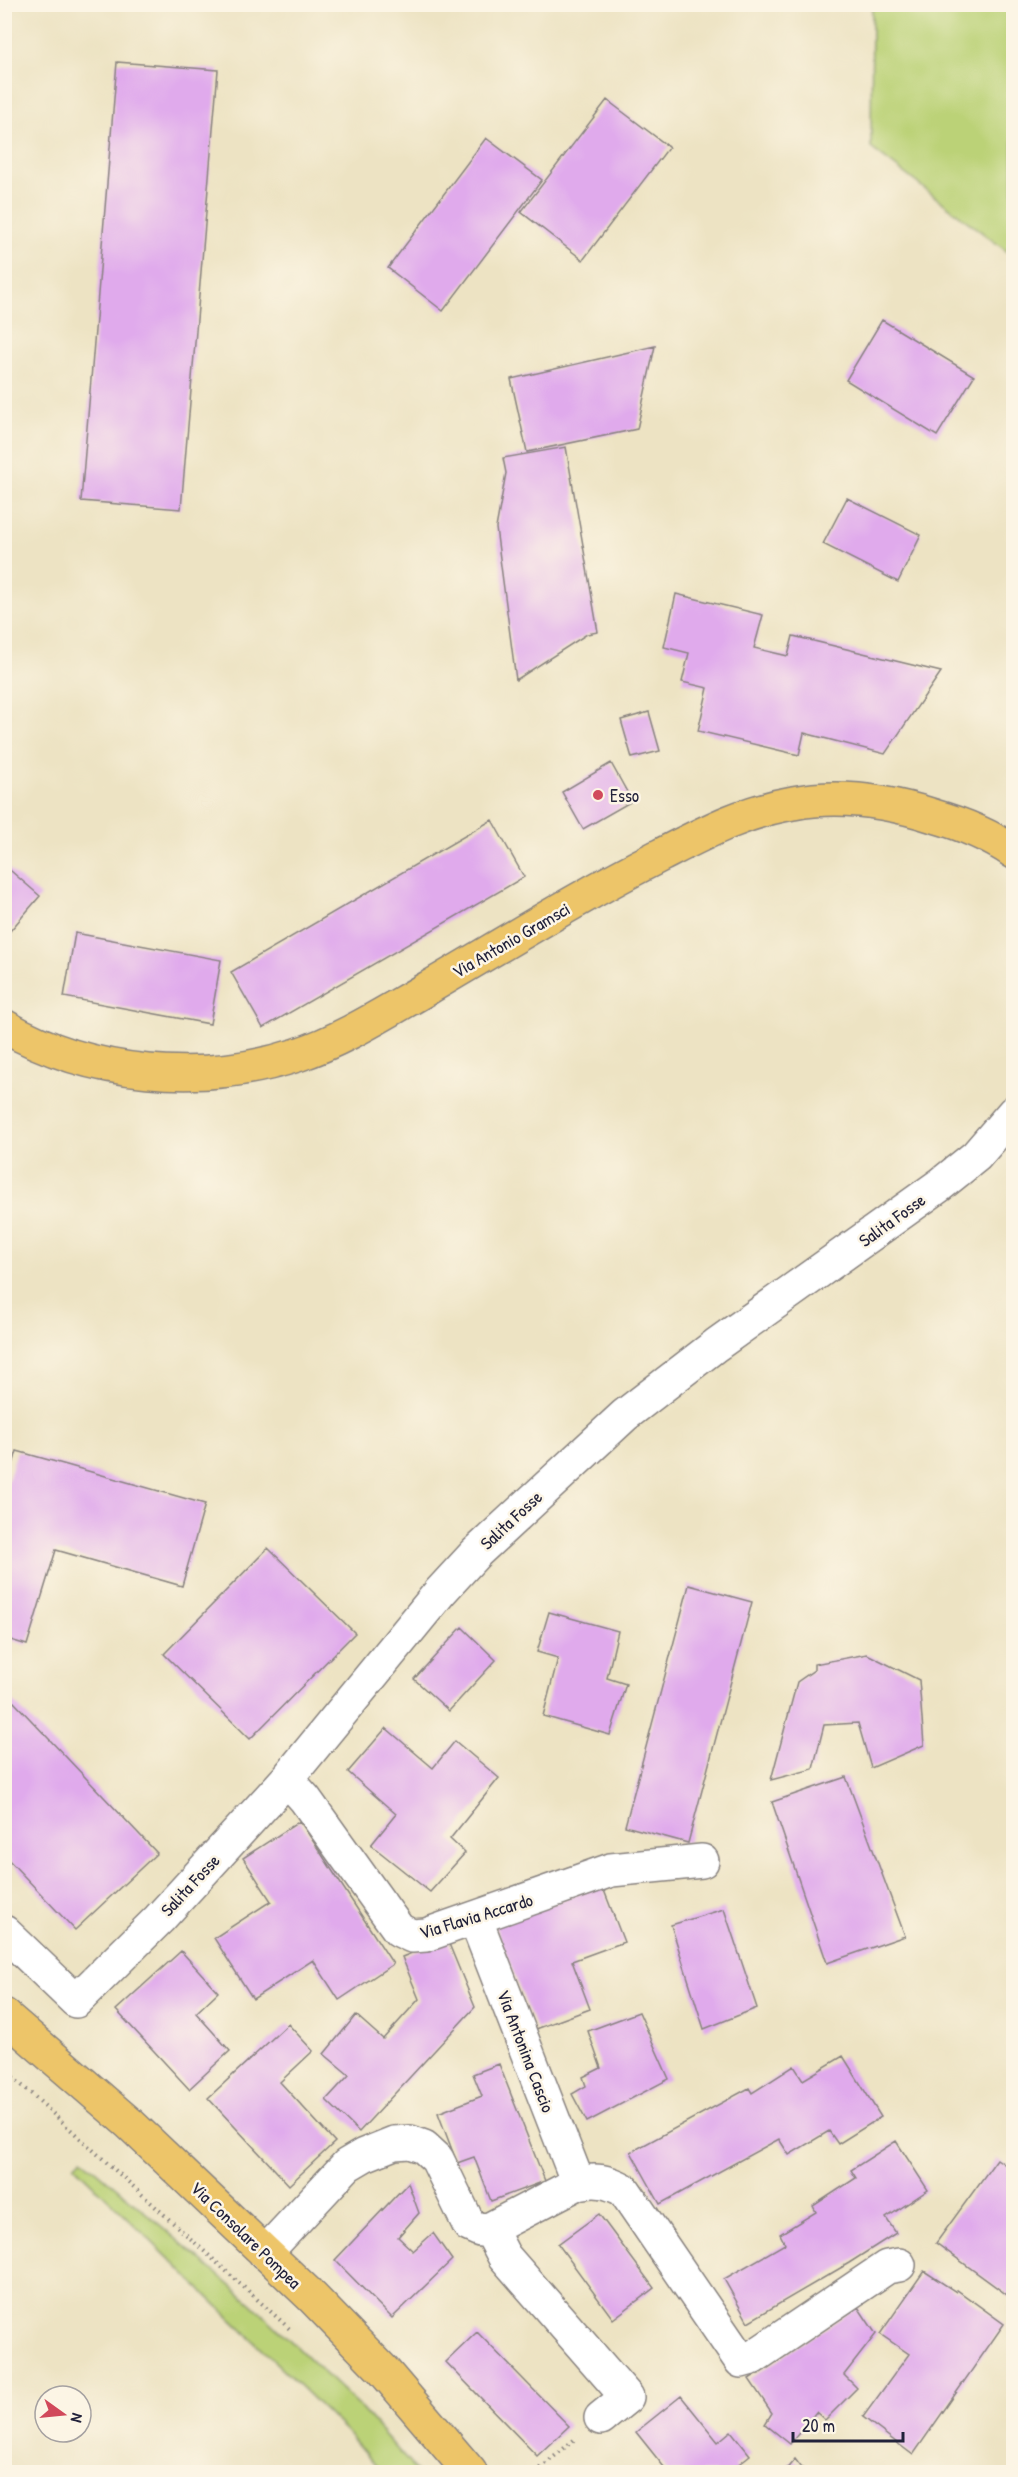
<svg xmlns="http://www.w3.org/2000/svg" width="1018" height="2477" viewBox="0 0 1018 2477" font-family="'Patrick Hand',sans-serif">
  <style>
    .green { fill: #bbd277; stroke: #6e7a59; stroke-width: 1.5 }
    .building { fill: #e0aaec }
    .lines { fill: none; stroke-linecap: round; stroke-linejoin: round }
    .minor-casing { stroke: #88827f; stroke-width: 36 }
    .major-casing { stroke: #88827f; stroke-width: 36 }
    .path { stroke: #88827f; stroke-width: 4; stroke-dasharray: 1.5 4.5; stroke-linecap: butt }
    .minor { stroke: #fff; stroke-width: 33 }
    .major { stroke: #edc569; stroke-width: 33 }
    .poi-dot { fill: #d1495b; stroke: #fcf5e5; stroke-width: 2 }
    .labels { text-anchor: middle; dominant-baseline: central; stroke-width: 5; stroke-linejoin: round; paint-order: stroke }
    .poi-label { font-size: 18px; fill: #22223b; stroke: #fcf5e5; text-anchor: start }
    .street-label { font-size: 18px; fill: #22223b; stroke: #fcf5e5 }
  </style>
  <rect width="100%" height="100%" fill="#fcf5e5"/>
  <filter id="ink" filterUnits="userSpaceOnUse"><feTurbulence type="fractalNoise" baseFrequency=".0167" numOctaves="2"/><feDisplacementMap in="SourceGraphic" scale="12" xChannelSelector="R" yChannelSelector="G"/><feConvolveMatrix kernelMatrix="1 2 1 2 8 2 1 2 1" color-interpolation-filters="sRGB"/></filter>
  <filter id="wash" filterUnits="userSpaceOnUse"><feTurbulence type="fractalNoise" baseFrequency=".008" numOctaves="4" result="noise"/><feDisplacementMap in="SourceGraphic" scale="24" xChannelSelector="R" yChannelSelector="G"/><feGaussianBlur stdDeviation="1.35" result="paint"/><feColorMatrix in="noise" values="0 0 0 0 0 0 0 0 0 0 0 0 0 0 0 0 0 1.4 0 .05"/><feComposite in="paint" operator="in"/></filter>
  <g filter="url(#wash)">
    <rect width="100%" height="100%" fill="#ede3c3"/>
    <!-- green -->
    <path class="green" d="M872 5H1013V256L871 148Z
      M82 2158 252 2304 362 2409 417 2472H381L347 2432 74 2166Z"/>
    <g id="blocks">
      <!-- building -->
      <path class="building" d="M117 62 218 70 181 509 81 501Z
        M607 100 669 147 583 260 521 212Z
        M486 138 542 180 443 311 388 268Z
        M882 320 974 376 937 436 846 380Z
        M655 346 637 429 527 452 511 379Z
        M566 447 598 632 587 634 516 680 496 528 506 473 503 458Z
        M847 498 921 535 898 582 823 544Z
        M676 594 763 615 754 648 788 656 793 636 941 672 885 754 804 733 799 755 698 731 708 688 682 682 689 653 664 647Z
        M649 712 660 751 632 758 621 720Z
        M611 763 632 801 583 829 562 792Z
        M492 820 524 877 263 1028 231 972Z
        M4 865 40 896 4 938Z
        M75 933 221 960 210 1024 64 997Z
        M17 1451 205 1504 182 1586 56 1550 27 1645 4 1638V1494Z
        M268 1548 355 1633 250 1739 164 1654Z
        M689 1585 752 1602 688 1843 625 1826Z
        M549 1612 618 1631 607 1678 626 1684 610 1735 543 1716 558 1658 537 1652Z
        M462 1627 496 1660 449 1711 414 1679Z
        M867 1654 919 1680 924 1745 871 1768 858 1723 824 1725 813 1769 771 1780 797 1682 814 1670V1664Z
        M13 1701 157 1853 75 1930 5 1856V1709Z
        M386 1728 433 1768 455 1741 499 1778 450 1839 465 1853 430 1892 371 1845 396 1814 348 1772Z
        M846 1777 905 1936 827 1963 772 1802Z
        M300 1821 393 1964 339 2000 313 1960 253 1999 214 1938 271 1901 243 1858Z
        M602 1885 624 1942 572 1961 590 2009 536 2029 495 1926Z
        M724 1909 757 2008 704 2029 671 1925Z
        M447 1939 475 2007 359 2132 326 2100 349 2075 324 2054 356 2015 383 2039 419 1999 402 1957Z
        M181 1951 218 1992 196 2013 230 2051 189 2089 116 2010Z
        M639 2012 669 2079 587 2122 572 2094 586 2086 583 2077 601 2068 588 2031Z
        M288 2024 313 2051 280 2082 335 2142 289 2185 208 2098Z
        M843 2056 881 2117 838 2144 829 2131 789 2155 779 2139 660 2204 631 2152 749 2088 752 2093 794 2066 803 2080Z
        M499 2064 545 2181 491 2201 474 2157 457 2163 438 2113 482 2096 473 2074Z
        M896 2141 928 2190 886 2218 896 2233 849 2263 748 2322 724 2279 785 2244 780 2234 816 2212 813 2206 856 2178 851 2170Z
        M997 2159 1014 2171V2300L936 2243Z
        M408 2183 419 2213 398 2237 413 2251 433 2233 452 2260 392 2318 335 2260Z
        M599 2214 654 2288 613 2319 558 2244Z
        M924 2271 956 2292 957 2290 1004 2324 913 2455 863 2417 909 2354 880 2334Z
        M858 2307 876 2334 844 2375 857 2388 825 2420 816 2412 790 2444 765 2424 772 2413 749 2379Z
        M477 2332 569 2426 537 2456 446 2362Z
        M681 2396 718 2442 731 2431 750 2455 735 2467 739 2472H668L636 2432Z
        M795 2459 805 2472H784Z"/>
    </g>
  </g>
  <g filter="url(#ink)">
    <use href="#blocks" fill-opacity="0" stroke="#88827f" stroke-width="1.5"/>
    <g class="lines">
      <defs>
        <path id="minor" d="M287 1779 305 1799 399 1930 412 1936 426 1935 611 1870 702 1861
          M475 1918 578 2183
          M4 1932 76 2001 159 1919 287 1779 440 1592 476 1553 625 1415 716 1345 940 1185 976 1156 1014 1112
          M490 2229 504 2256 627 2397 601 2418
          M265 2253 347 2165 364 2155 394 2143 410 2142 424 2147 437 2159 469 2225 480 2230 490 2229 578 2183C596 2179 608 2181 624 2190L741 2361 752 2358 887 2267 899 2265"/>
        <path id="major" d="M4 1026C90 1076 203 1086 297 1055 343 1040 386 1012 428 988 505 943 582 895 661 855 704 833 745 811 793 803 839 794 890 802 934 816 962 824 989 835 1014 852
          M4 2015 130 2124 312 2297 383 2370 470 2472"/>
      </defs>
      <!-- minor casing -->
      <use href="#minor" class="minor-casing"/>
      <!-- major casing -->
      <use href="#major" class="major-casing"/>
      <!-- path -->
      <path class="path" d="M4 2069 292 2331
        M536 2472 575 2439"/>
      <!-- minor -->
      <use href="#minor" class="minor"/>
      <!-- major -->
      <use href="#major" class="major"/>
    </g>
  </g>
  <!-- markers -->
  <circle class="poi-dot" cx="598" cy="795" r="6"/>
  <g class="labels">
    <!-- poi labels -->
    <g class="poi-label">
      <text x="610" y="795">Esso</text>
    </g>
    <!-- street labels -->
    <g class="street-label">
      <text transform="translate(511 940) rotate(-30)">Via Antonio Gramsci</text>
      <text transform="translate(892 1220) rotate(-36)">Salita Fosse</text>
      <text transform="translate(511 1520) rotate(-43)">Salita Fosse</text>
      <text transform="translate(190 1885) rotate(-47)">Salita Fosse</text>
      <text transform="translate(476 1916) rotate(-17)">Via Flavia Accardo</text>
      <text transform="translate(526 2051) rotate(69)">Via Antonina Cascio</text>
      <text transform="translate(246 2235) rotate(44)">Via Consolare Pompea</text>
    </g>
  </g>
  <!-- margin -->
  <rect width="1018" height="2477" fill="none" stroke="#fcf5e5" stroke-width="24"/>
  <!-- north arrow -->
  <g transform="translate(63 2414) rotate(105)"><circle r="28" fill="#fcf5e5" stroke="#a5a1a1" stroke-width="1.5"/>
  <path d="M0-4.5L10 22L0 15L-10 22Z" fill="#d1495b"/>
  <text y="-9" font-size="16" font-weight="bold" text-anchor="middle" fill="#22223b">N</text>
  </g>
  <!-- scale -->
  <path d="M793 2432v9h110v-9" fill="none" stroke="#22223b" stroke-width="3"/>
  <text x="802" y="2432" font-size="18" fill="#22223b" stroke="#fcf5e5" stroke-width="4.5" paint-order="stroke">20 m</text>
</svg>
